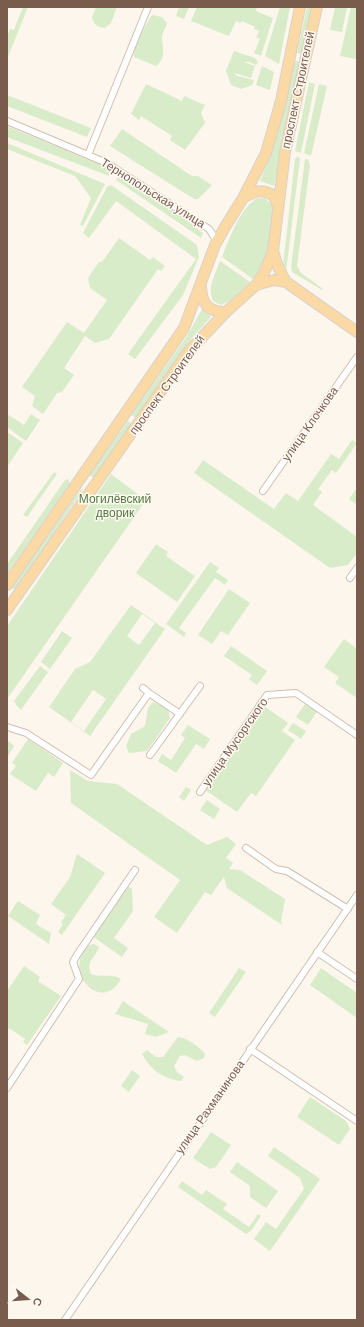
<svg xmlns="http://www.w3.org/2000/svg" width="364" height="1327" viewBox="0 0 364 1327" font-family="'DM Sans',sans-serif">
  <style>
    .green { fill: #d8ecc9; fill-rule: evenodd }
    .lines { fill: none; stroke-linecap: round; stroke-linejoin: round }
    .street-casing { stroke: #d1beb0; stroke-width: 8 }
    .primary-casing { stroke: #dad1cd; stroke-width: 12 }
    .street { stroke: #fff; stroke-width: 6 }
    .primary { stroke: #fbd9a5; stroke-width: 10 }
    .labels { text-anchor: middle; dominant-baseline: central; stroke-width: 3; stroke-linejoin: round; paint-order: stroke }
    .street-label { font-size: 12px; fill: #7a5c4d; stroke: #fffaf3 }
    .park-label { font-size: 12px; fill: #537a41; stroke: #fffaf3 }
  </style>
  <rect width="100%" height="100%" fill="#fdf6ec"/>
  <!-- green -->
  <path class="green" d="M23 7H28L7 59V37L10 29 14 30Z
    M96 7H117L111 23 105 28C97 27 94 25 92 17Z
    M179 7H189L184 19 176 16Z
    M197 7H257L256 11 273 18 261 56 254 53 260 39 256 37 259 31 254 29 255 27 242 21 240 23 236 21 229 36 191 21Z
    M280 7H290L279 64 265 56Z
    M307 7H311L301 54 297 53Z
    M335 7H347L342 32 330 30Z
    M351 7H357L356 59 340 56Z
    M152 15 162 17 167 23C166 28 161 34 162 39 163 50 166 58 156 66L134 57C132 50 147 22 152 15Z
    M234 51 255 58 258 62 256 65 249 62H244L255 66 251 78 234 73 237 76 254 80 252 85 241 89 231 85 226 71Z
    M295 61 301 62 274 186 260 181C277 141 286 103 295 61Z
    M262 66 274 72 270 90 256 85Z
    M309 82 315 84 301 153 295 151Z
    M146 84 182 101 184 96 205 105 201 113 205 123 185 150 170 140 172 136 141 116 139 120 131 114Z
    M319 84 327 86 311 156 304 153Z
    M7 95 91 128 87 137 7 106Z
    M7 126 101 165 111 170 109 176 7 137Z
    M122 129 192 176H198L212 185 198 199H194L110 146Z
    M7 143 105 184 83 226 80 225 91 198 75 176 7 149Z
    M298 156 300 159 286 272 283 265 295 159Z
    M305 159H308L310 165 297 266 301 273 322 288V290L292 272 291 267Z
    M119 176C135 177 188 221 203 233L201 238 116 180Z
    M111 185 197 245 199 257 183 295 135 359 128 354 196 259 116 201 89 238 83 233 107 187Z
    M257 198H265C267 200 270 203 272 205 282 224 266 264 253 279L222 257C230 237 239 210 257 198Z
    M119 238 150 260 153 257 165 266 161 271 158 269 109 339 95 343 85 336 64 368 74 375 62 392 57 393 43 414 32 406 35 396 22 387 67 322 84 333 107 300 90 288 88 278 99 262H102Z
    M220 261 250 282 229 301 221 305 213 301C207 287 215 275 220 261Z
    M202 309 211 317 191 339 136 418 131 415 187 336Z
    M7 414 24 425 31 414 40 420 26 441 7 427Z
    M128 421 132 424 94 478 89 475Z
    M7 432 23 443 7 467Z
    M352 440 357 443 336 473 332 470 318 489 322 492 313 505 357 537V553L348 565 330 568 194 473 203 460 274 509 286 493 298 501 331 454 339 459Z
    M54 472 57 474 27 517 23 515Z
    M111 474 146 500 7 699V626Z
    M68 479 70 484 7 574V564L65 480Z
    M357 488V505L349 499Z
    M81 489 83 490 57 528 55 534 15 590 11 587Z
    M156 544 168 552 166 556 195 576 177 602 136 573Z
    M210 562 219 568 216 572 228 580 225 585 215 578 179 628 186 633 184 637 166 624Z
    M229 589 250 603 228 635 221 631 212 644 198 635Z
    M131 605 165 629 90 736 49 707 75 669 90 662ZM142 614 155 623 139 645 127 636ZM93 690 106 699 84 731 71 722Z
    M62 631 72 638 50 669 41 662Z
    M344 639 357 649V698L335 683 339 677 324 667Z
    M231 646 267 671 257 685 249 679 252 675 224 656Z
    M40 666 48 672 21 710 16 705 14 701Z
    M153 702 168 709 170 718 147 751 129 753 126 746 131 734 145 726 148 708Z
    M305 704 317 712 308 725 296 717Z
    M264 706 288 723 282 731 295 740 256 796 251 793 237 812 205 790Z
    M293 723 306 731 301 739 288 730Z
    M188 725 210 739 204 749 196 744 176 773 158 761 162 754 171 760 185 738 181 735Z
    M28 739 63 763 54 777 48 773 36 791 10 774 16 766 12 763Z
    M7 740 14 746 7 758Z
    M70 770 88 781 117 784 207 845 227 837 236 844 226 858 233 863 229 869 240 870 285 899 281 921 282 925 227 888 224 877 211 895 205 892 177 933 154 917 180 880 71 803Z
    M186 787 191 790 184 801 179 797Z
    M207 800 220 809 214 819 200 810Z
    M77 854 105 873 62 935 58 932 63 924 61 922 66 915 51 904 70 877Z
    M127 886 132 889 133 911 114 938 128 948 122 957 92 936Z
    M18 901 40 915 36 924 51 933 49 944 8 916Z
    M94 944 99 947C96 957 85 962 91 974 100 978 112 973 121 979 108 1002 88 993 79 973 79 962 80 946 94 944Z
    M24 966 40 977 38 981 61 996 27 1045 23 1042 25 1039 9 1028 7 1031V991Z
    M239 968 246 972 215 1017 209 1013Z
    M321 968 357 993V1018L310 985Z
    M123 1001 169 1032 156 1037 145 1034 148 1024 115 1014Z
    M178 1037C187 1038 200 1047 205 1054L204 1058 197 1061 185 1055 180 1056 174 1066 177 1072 184 1077 181 1081C162 1078 152 1071 142 1054L147 1050 156 1057H163Z
    M132 1070 140 1076 129 1092 121 1086Z
    M310 1097 346 1121 350 1129 339 1145 297 1117Z
    M211 1132 231 1145 216 1167 210 1169 193 1158Z
    M274 1147 320 1179 270 1251 254 1239 266 1222 276 1229 304 1189 300 1178 268 1156Z
    M237 1162 278 1191 266 1208 250 1197V1186L230 1172Z
    M182 1181 202 1195 206 1190 227 1204 223 1209 249 1227 258 1214 261 1216 251 1231 246 1234 178 1187Z"/>
  <g class="lines">
    <defs>
      <path id="street" d="M7 121 102 161 116 169 209 229 215 238V244
        M88 155 148 7
        M263 491 357 357
        M350 578 357 568
        M149 693 180 714
        M7 727 26 733 91 775 149 693 143 688
        M150 755 200 686
        M200 792 267 695 296 693 357 735
        M246 848 276 869 287 871 348 909
        M317 952 357 979
        M250 1049 357 1121
        M7 1088 79 979 73 962 77 955 135 870
        M65 1320 357 895"/>
      <path id="primary" d="M243 198C254 191 263 188 274 196L278 206
        M273 251 278 267 286 282
        M256 285 274 280 286 282 357 332
        M201 287C202 304 208 312 226 312
        M7 585 184 328 215 245 225 227 243 198 266 153 281 101 300 7
        M7 610 189 351 226 312 256 285 264 273 273 251 285 152 317 7"/>
    </defs>
    <!-- street casing -->
    <use href="#street" class="street-casing"/>
    <!-- primary casing -->
    <use href="#primary" class="primary-casing"/>
    <!-- street -->
    <use href="#street" class="street"/>
    <!-- primary -->
    <use href="#primary" class="primary"/>
  </g>
  <g class="labels">
    <!-- street labels -->
    <g class="street-label">
      <text transform="translate(298 90) rotate(-78)">проспект Строителей</text>
      <text transform="translate(153 193) rotate(32)">Тернопольская улица</text>
      <text transform="translate(167 385) rotate(-54)">проспект Строителей</text>
      <text transform="translate(310 424) rotate(-55)">улица Клочкова</text>
      <text transform="translate(235 742) rotate(-55)">улица Мусоргского</text>
      <text transform="translate(210 1107) rotate(-55)">улица Рахманинова</text>
    </g>
    <!-- park labels -->
    <g class="park-label">
      <text x="115" y="499">Могилёвский<tspan x="115" dy="14">дворик</tspan></text>
    </g>
  </g>
  <!-- border -->
  <rect width="364" height="1327" fill="none" stroke="#7a5c4d" stroke-width="16"/>
  <!-- north arrow -->
  <g transform="translate(28 1299) rotate(107)" stroke="#fffaf3" stroke-width="3" paint-order="stroke">
  <path d="M0-3L7 15L0 10L-7 15Z" fill="#7a5c4d"/>
  <text y="-6" font-size="11" font-weight="bold" text-anchor="middle" fill="#7a5c4d">С</text>
  </g>
</svg>
